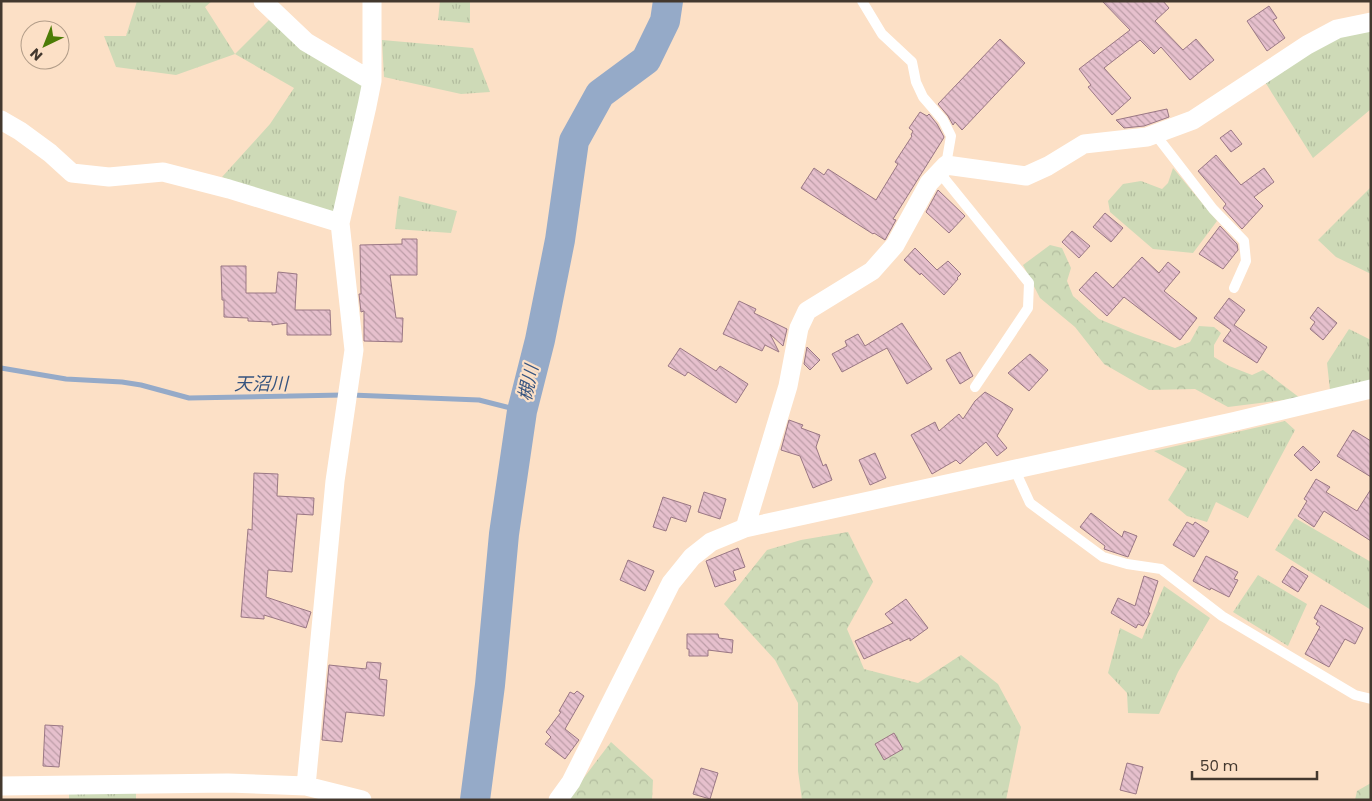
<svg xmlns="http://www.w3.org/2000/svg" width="1372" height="801" viewBox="0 0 1372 801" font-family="Poppins,'Noto Sans JP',sans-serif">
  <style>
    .grass { fill: url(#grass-tufts) }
    .forest { fill: url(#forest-crowns) }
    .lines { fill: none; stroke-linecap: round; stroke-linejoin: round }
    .stream { stroke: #95aac8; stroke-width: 5 }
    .river { stroke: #95aac8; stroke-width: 30 }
    .building { fill: url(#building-back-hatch); stroke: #9a7784 }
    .lane { stroke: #fff; stroke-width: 10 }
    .street { stroke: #fff; stroke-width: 19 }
    .labels { text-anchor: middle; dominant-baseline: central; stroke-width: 4.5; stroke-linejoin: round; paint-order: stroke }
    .water-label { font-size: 18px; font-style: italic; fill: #36547f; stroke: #fce0c6 }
  </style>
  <defs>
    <pattern id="grass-tufts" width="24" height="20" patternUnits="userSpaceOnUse" patternTransform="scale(1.25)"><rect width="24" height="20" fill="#cedab7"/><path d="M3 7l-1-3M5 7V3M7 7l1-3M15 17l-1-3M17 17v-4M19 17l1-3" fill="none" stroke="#b2bc9e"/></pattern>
    <pattern id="forest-crowns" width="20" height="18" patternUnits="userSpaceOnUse" patternTransform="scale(1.25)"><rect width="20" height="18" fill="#cedab7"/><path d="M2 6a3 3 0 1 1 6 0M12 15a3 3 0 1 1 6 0" fill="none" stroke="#b2bc9e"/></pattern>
    <pattern id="building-back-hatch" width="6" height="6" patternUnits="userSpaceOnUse" patternTransform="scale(1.25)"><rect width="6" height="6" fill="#e6c0cd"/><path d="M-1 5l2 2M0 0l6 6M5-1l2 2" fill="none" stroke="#bc9da7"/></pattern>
  </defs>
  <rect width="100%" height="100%" fill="#fce0c6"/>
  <!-- grass -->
  <path class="grass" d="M137 1H212L205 7 235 54 269 20 313 55 363 84C358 118 347 150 339 184 336 195 338 208 330 217L222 177 270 124 294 88 235 54 176 75 116 67 104 36H126Z
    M440 1H470V23L438 20Z
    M1371 31V109L1313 158 1265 82 1330 38Z
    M382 40 473 48 490 92 461 94 384 77Z
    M1173 168 1217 221 1193 253 1153 249 1110 212 1108 201 1123 184 1141 181 1162 189 1168 183Z
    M1371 187V274L1336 257 1318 240Z
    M399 196 457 211 451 233 395 229Z
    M1349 329 1371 340V379L1369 382 1330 390 1327 363Z
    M1285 421 1295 430 1248 518 1216 502 1207 522 1187 516 1168 500 1187 469 1154 451Z
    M1295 518 1371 562V610L1275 550Z
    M1258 575 1307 604 1288 646 1233 612Z
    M1164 586 1210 618 1178 672 1159 714 1128 713 1127 693 1108 673 1120 628 1142 639Z
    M136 790V800H69V793Z"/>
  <!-- forest -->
  <path class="forest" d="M1050 245 1062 248 1071 268 1067 281 1073 296 1099 319 1135 334 1175 348 1190 342 1199 326 1214 327 1221 333 1214 345V357L1229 366 1252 375 1263 370 1300 398 1228 407 1195 389 1149 390 1104 364 1075 327 1040 298 1023 265Z
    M848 532 873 582 847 629 864 669 918 683 961 655 998 684 1021 727 1006 800H802L798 771V703L775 660 724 604 767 550 801 540Z
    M611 742 653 780 652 800H567Z
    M1371 783V800H1355L1357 791Z"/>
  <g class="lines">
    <!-- stream -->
    <path class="stream" d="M1 368 66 379 122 382 141 385 189 398 343 395
      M351 395 479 400 522 411"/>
    <!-- river -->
    <path class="river" d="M475 800 490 685 504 534 522 411 540 340 560 240 574 141 600 94 646 60 665 21 668 1"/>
  </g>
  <!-- building -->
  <path class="building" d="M1102 1H1163L1169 8 1155 21 1183 50 1196 39 1214 60 1190 80 1161 47 1154 54 1140 40 1104 68 1131 98 1112 115 1088 87 1091 85 1079 69 1130 30Z
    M1269 6 1277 18 1273 20 1285 38 1267 51 1247 21Z
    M1000 39 1025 63 962 130 955 122 953 125 948 116 938 104Z
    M1167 109 1169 117 1144 126 1124 128 1116 120Z
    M920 112 927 116 929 114 937 124 944 137 943 139 893 219 896 220 885 240 874 233 873 234 801 188 814 168 824 175 828 169 876 200 898 164 895 162 912 136 911 135 913 131 909 128Z
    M1231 130 1242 144 1231 152 1220 138Z
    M1216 155 1241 185 1264 168 1274 182 1254 197 1263 206 1242 229 1223 208 1226 204 1198 171Z
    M938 190 965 216 949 233 926 212Z
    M1105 213 1123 228 1111 242 1093 227Z
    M1220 226 1237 244 1238 250 1223 269 1199 254Z
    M1072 231 1090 246 1079 258 1062 242Z
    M402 239H417V275H390L396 318H403L402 342 364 341V311L361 312 359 294H361L360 245 402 244Z
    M915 248 937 270 948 261 961 274 957 278 958 279 944 295 921 273 920 275 904 260Z
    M1142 257 1159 273 1168 262 1180 272 1164 291 1197 318 1180 340 1124 297 1107 316 1079 290 1096 272 1113 288Z
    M221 266H246V293H276L278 272 297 274 295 310H330L331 335H287V323L272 325V322L248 321V318L224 317V300H222Z
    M1229 298 1245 310 1234 325 1267 347 1257 363 1223 341 1231 330 1214 318Z
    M739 301 756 309 754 313 787 329 783 346 770 334 779 352 765 345 762 351 723 334Z
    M1318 307 1337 323 1323 340 1310 329 1315 322 1310 318Z
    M902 323 932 369 907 384 887 348 842 372 832 354 847 346 845 341 858 334 865 346Z
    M807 347 820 360 810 370 804 364Z
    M680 348 716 371 720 366 748 384 736 403 688 372 685 376 668 366Z
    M960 352 973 376 960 384 946 360Z
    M1030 354 1048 370 1029 391 1008 373Z
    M985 392 1013 409 997 436 1007 448 997 456 986 442 960 464 956 460 932 474 911 435 935 422 939 431 959 414 963 419 975 401Z
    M789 420 803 425 801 428 820 435 816 447 823 466 826 464 832 480 813 488 800 456 781 450Z
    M1353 430 1371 441V477L1337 456Z
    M1303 446 1320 462 1311 471 1294 455Z
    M875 453 886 478 870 485 859 460Z
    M254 473 278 474 277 496 314 498 313 515 297 514 292 572 268 570 266 597 311 612 306 628 264 615V619L241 617 248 529 252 530Z
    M1316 479 1330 487 1326 492 1357 511 1371 489V541L1324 511 1314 527 1298 516 1307 501 1304 499Z
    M704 492 726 499 720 519 698 512Z
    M663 497 691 506 686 522 671 517 666 531 653 527Z
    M1091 513 1122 537 1124 531 1137 536 1128 557 1104 549 1105 546 1080 527Z
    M1187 522 1193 525 1195 522 1209 531 1194 557 1173 545Z
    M738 548 745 567 733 571 736 580 715 587 706 561Z
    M1206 556 1238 572 1234 579 1238 580 1229 597 1211 588 1210 590 1193 581Z
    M628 560 654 571 645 591 620 580Z
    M1292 566 1308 576 1298 592 1282 582Z
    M1144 576 1158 581 1148 613H1150L1143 626 1138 624 1136 628 1111 613 1118 598 1135 606Z
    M906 599 928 628 910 641V638L864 659 855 641 893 623 885 614Z
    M1321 605 1363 628 1355 644 1345 639 1329 667 1305 654 1320 627 1316 624 1318 621 1314 618Z
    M687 634H718L719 638 733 640 732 653 708 650V656H689V649H687Z
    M367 662 381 663 379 679 387 680 384 716 346 712 342 742 322 740 329 665 366 669Z
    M577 691 584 696 565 729 579 740 565 759 545 744 551 737 546 732 561 712 559 711 570 692 574 694Z
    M45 725 63 726 59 767 43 766Z
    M894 733 903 749 884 760 875 744Z
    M1127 763 1143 767 1136 794 1120 790Z
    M701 768 718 773 710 799 693 794Z"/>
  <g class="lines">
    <!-- lane -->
    <path class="lane" d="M862 1 882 34 912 62 916 82 923 97 943 120 951 136 946 165
      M1155 134 1213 209 1244 241 1246 261 1234 288
      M939 172 1029 283 1028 308 975 387
      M1014 468 1030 503 1103 557 1127 564 1161 569 1222 616 1355 695 1371 699"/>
    <!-- street -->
    <path class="street" d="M263 1 306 42 372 81
      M1 120 20 131 50 153 72 173 109 177 163 172 229 189 340 223
      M745 528 788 386 799 328 807 311 872 271 895 245 929 183 946 165 1026 176 1048 166 1084 144 1147 137 1193 120 1307 45 1337 29 1371 22
      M1 786 228 783 306 786 362 800
      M306 786 335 481 354 350 340 223 367 106 372 81V1
      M558 800 571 782 671 583 692 557 711 542 745 528 1232 422 1371 389"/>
  </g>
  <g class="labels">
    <!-- water labels -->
    <g class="water-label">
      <text x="261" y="383">天沼川</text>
      <text transform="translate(528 383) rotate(-78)">槻川</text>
    </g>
  </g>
  <!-- border -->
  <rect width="1372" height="801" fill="none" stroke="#43382e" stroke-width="5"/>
  <!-- north arrow -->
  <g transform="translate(45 45) rotate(223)"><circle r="24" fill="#fce0c6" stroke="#b29d89"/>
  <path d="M0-4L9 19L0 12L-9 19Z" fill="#4c7c06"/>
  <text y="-8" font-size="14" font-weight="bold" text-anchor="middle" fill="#43382e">N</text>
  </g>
  <!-- scale -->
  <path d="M1192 771v8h125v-8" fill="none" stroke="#43382e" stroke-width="2.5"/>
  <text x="1200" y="771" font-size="15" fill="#43382e" stroke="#fce0c6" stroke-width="4" paint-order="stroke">50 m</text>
</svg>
